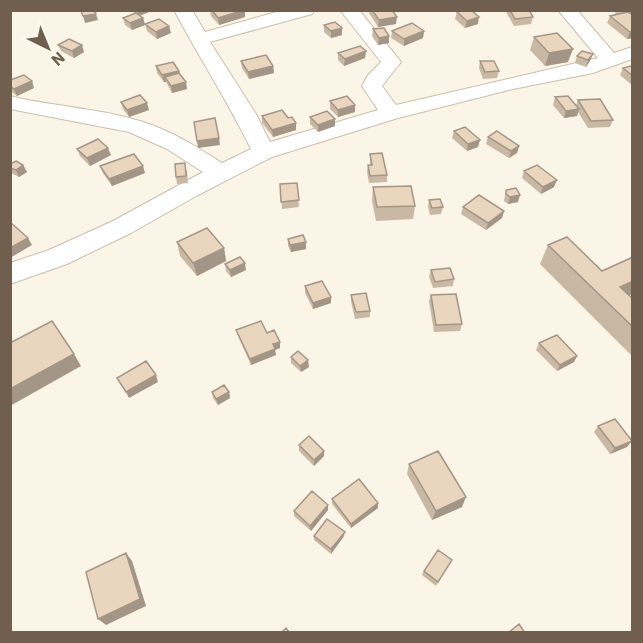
<svg xmlns="http://www.w3.org/2000/svg" width="643" height="643" viewBox="0 0 643 643" font-family="'IBM Plex Sans',sans-serif">
  <style>
    .lines { fill: none; stroke-linecap: round; stroke-linejoin: round }
    .minor-casing { stroke: #cabead; stroke-width: 2 }
    .minor { fill: #fff; fill-rule: evenodd }
    .wall { fill: #c9b8a4 }
    .shaded-wall { fill: #a49686 }
    .building { fill: #ead6bf; stroke: #a49686; stroke-width: 1.5 }
  </style>
  <rect width="100%" height="100%" fill="#faf5e6"/>
  <g class="lines">
    <defs>
      <path id="minor" d="M174 10H192L205 32 284 10H315L312 14 210 42 256 114 270 142 378 110 362 86 368 75 381 62 340 10H359L401 62 382 86 396 105 598 58 558 10H577L614 53 632 47V59L593 73 513 89 398 118 272 157 198 195 131 233 67 264 10 284V263L49 250 113 221 203 172 167 149 129 132 10 109V96C54 107 100 108 143 122 172 131 197 147 222 163L251 149C228 102 199 57 174 10Z"/>
    </defs>
    <!-- minor casing -->
    <use href="#minor" class="minor-casing"/>
    <!-- minor -->
    <use href="#minor" class="minor"/>
  </g>
  <!-- wall -->
  <path class="wall" d="M131 10H149V12L140 16 143 18 145 25 132 30 125 25 123 18 135 14Z
    M210 10H245V17L219 25 211 16Z
    M369 10H392L396 24 378 27 369 13Z
    M505 10H529L533 17 531 24 514 26Z
    M616 10H633V13L631 14 633 38 627 39 607 23 610 16 616 14H615Z
    M457 12 478 24 465 28 455 19Z
    M145 24 171 33 157 39 147 31Z
    M324 25 342 35 331 38 324 32Z
    M373 29 389 43 378 45 372 36Z
    M392 31H424L423 38 404 46 391 38Z
    M534 37 568 62 545 66 530 50Z
    M58 45 84 52 74 58 61 51Z
    M366 51 365 58 344 66 338 60V53Z
    M582 51 590 61 586 67 575 63 577 56Z
    M241 61 273 66 274 73 249 79 242 68Z
    M480 61 499 71 497 78 483 79 479 68Z
    M156 66 179 71 187 89 172 93 166 82H164L157 73Z
    M633 67V86L620 75 623 68Z
    M10 80 34 88 17 96 10 91Z
    M555 97 576 105 578 100 613 120 610 127 588 128 578 112 577 116 564 118 553 105Z
    M330 101 355 112 338 117 330 109Z
    M121 102 149 110 129 117 123 109Z
    M262 116 288 118 296 130 273 137 262 123Z
    M310 117 335 119V126L318 132 310 124Z
    M454 131 478 147 467 151 452 138Z
    M488 137 519 146 517 153 509 158 486 144Z
    M77 149 111 155 90 166 80 156Z
    M370 154 387 175V182L369 183 367 172 368 165H370Z
    M10 164 23 165 27 172 19 177 11 173Z
    M100 166 145 173 112 186 103 173Z
    M187 170 188 183 177 184 176 177Z
    M524 171 554 187 541 194 522 178Z
    M297 183 299 207 282 209 280 184Z
    M373 187 415 206 413 219 376 221 372 201Z
    M506 190 518 202 508 204 504 201Z
    M429 200 443 207 441 214 430 215 428 207Z
    M463 207 504 211 502 218 486 230 461 214Z
    M288 239 306 249 291 252 288 246Z
    M177 242 224 248 226 261 197 276 180 256Z
    M548 245 633 299V355L632 356 540 264Z
    M225 264 246 270 231 277 226 271Z
    M431 270 454 279 453 286 433 288 429 277Z
    M305 286 331 303 313 309 305 293Z
    M351 295 370 311V317L355 319 351 301Z
    M431 295 462 324 460 331 434 332 429 301Z
    M236 330 267 333 280 348 275 350 276 355 251 365 238 336Z
    M539 343 574 362 557 371 536 350Z
    M291 357 309 367 301 372 291 363Z
    M212 392H229L230 398 218 405 213 398Z
    M598 426 627 447 610 454 594 432Z
    M299 445 324 456 314 466 299 451Z
    M409 464 462 507 432 520 407 474Z
    M332 499 378 503V508L351 528 332 504Z
    M328 510 311 531 294 516V511Z
    M314 536H344L331 554 314 540Z
    M449 564 436 586 422 575 424 571Z"/>
  <!-- shaded-wall -->
  <path class="shaded-wall" d="M137 10H149V12L138 16Z
    M245 10V17L219 25 218 18Z
    M626 10H633V13L623 18 625 11Z
    M96 14 98 20 85 23 83 16Z
    M397 17 396 24 378 27 379 20Z
    M479 17 478 24 465 28 467 21Z
    M143 18 145 25 132 30 130 23Z
    M169 26 171 33 157 39 156 32Z
    M342 28V35L331 38V31Z
    M424 31 423 38 404 46V39Z
    M633 31V38L627 39 630 32Z
    M389 36V43L378 45 379 38Z
    M82 45 84 52 74 58 72 51Z
    M573 49 568 62 545 66 549 53Z
    M366 51 365 58 344 66 345 59Z
    M593 54 590 61 586 67 588 60Z
    M273 66 274 73 249 79 248 72Z
    M179 71 180 78 165 77 166 82H164L162 75Z
    M32 81 34 88 17 96 14 89Z
    M186 82 187 89 172 93 171 86Z
    M147 103 149 110 129 117 127 110Z
    M355 105V112L338 117V110Z
    M579 109 577 116 564 118 566 111Z
    M335 119V126L318 132V125Z
    M296 123V130L273 137 272 130Z
    M219 138 220 145 198 148 197 141Z
    M480 140 478 147 467 151 468 144Z
    M519 146 517 153 509 158 511 151Z
    M108 148 111 155 90 166 87 158Z
    M23 165 27 172 19 177 16 170Z
    M143 166 145 173 112 186 109 179Z
    M557 180 554 187 541 194 543 187Z
    M520 195 518 202 508 204 510 197Z
    M504 211 502 218 486 230 488 223Z
    M28 238 32 245 10 258V248Z
    M306 242V249L291 252 290 245Z
    M224 248 226 261 197 276 193 263Z
    M245 263 246 270 231 277 230 270Z
    M633 281V294L609 305 620 287Z
    M331 297V303L313 309V303Z
    M280 342V348L275 350 276 355 251 365 250 359 273 344Z
    M74 354 81 366 10 406V389Z
    M577 356 574 362 557 371 560 365Z
    M308 360 309 367 301 372 300 366Z
    M156 375 158 382 129 398 126 392Z
    M229 392 230 398 218 405 216 399Z
    M632 441 627 447 610 454 615 448Z
    M324 451V456L314 466V460Z
    M466 497 462 507 432 520 436 511Z
    M378 503V508L351 528V524Z
    M328 505V510L311 531 310 526Z
    M345 532 344 536 331 554V549Z
    M126 553 132 561 146 606 106 625 98 619Z"/>
  <!-- building -->
  <path class="building" d="M82 10H94L96 14 83 16 81 11Z
    M212 10H244L218 18Z
    M372 10H392L397 17 379 20Z
    M464 10H471L479 17 467 21 457 12Z
    M510 10H529L533 17 515 19Z
    M628 12 633 15V31L630 32 610 16Z
    M136 13 143 18 130 23 123 18Z
    M159 19 169 26 156 32 145 24Z
    M335 22 342 28 331 31 324 25Z
    M412 23 424 31 404 39 392 31Z
    M384 28 389 36 379 38 373 29Z
    M557 33 573 49 549 53 534 37Z
    M69 39 82 45 72 51 58 45Z
    M360 46 366 51 345 59 338 53Z
    M582 51 593 54 588 60 577 56Z
    M266 55 273 66 248 72 241 61Z
    M480 61H494L499 71 485 72Z
    M173 62 179 71 162 75 156 66Z
    M631 66 633 67V76L623 68Z
    M179 73 186 82 171 86 165 77Z
    M24 75 32 81 14 89 10 86V80Z
    M140 95 147 103 127 110 121 102Z
    M347 96 355 105 338 110 330 101Z
    M568 96 579 109 566 111 555 97Z
    M600 99 613 120 591 121 578 100Z
    M282 110 288 118 292 117 296 123 272 130 262 116Z
    M327 111 335 119 318 125 310 117Z
    M215 118 219 138 197 141 194 122Z
    M465 127 480 140 468 144 454 131Z
    M497 131 519 146 511 151 488 137Z
    M98 139 108 148 87 158 77 149Z
    M382 153 387 175 370 176 368 165H372L370 154Z
    M134 154 143 166 109 179 100 166Z
    M16 161 23 165 16 170 10 168V164Z
    M185 163 186 176 176 177 175 164Z
    M537 165 557 180 543 187 524 171Z
    M297 183 299 200 281 202 280 184Z
    M411 186 415 206 377 207 373 187Z
    M516 188 520 195 510 197 506 194V190Z
    M479 195 504 211 488 223 463 207Z
    M440 199 443 207 432 208 429 200Z
    M10 222 28 238 10 248Z
    M207 228 224 248 193 263 177 242Z
    M303 235 306 242 290 245 288 239Z
    M567 237 602 271 633 257V281L620 287 633 299V327L548 245Z
    M240 257 245 263 230 270 225 264Z
    M450 268 454 279 435 282 431 270Z
    M322 281 331 297 313 303 305 286Z
    M366 293 370 311 356 312 351 295Z
    M456 294 462 324 436 325 431 295Z
    M52 321 74 354 10 389V343Z
    M261 321 267 333 274 330 280 342 273 344 275 349 250 359 236 330Z
    M557 335 577 356 560 365 539 343Z
    M298 351 308 360 300 366 291 357Z
    M146 361 156 375 126 392 117 378Z
    M224 385 229 392 216 399 212 392Z
    M615 419 632 441 615 448 598 426Z
    M309 436 324 451 314 460 299 445Z
    M438 451 466 497 436 511 409 464Z
    M359 479 378 503 351 524 332 499Z
    M312 491 328 505 310 526 294 511Z
    M327 519 345 532 331 549 314 536Z
    M438 550 452 560 438 582 424 571Z
    M126 553 140 599 98 619 86 572Z
    M519 624 525 633H508Z
    M286 628 290 633H281Z"/>
  <!-- border -->
  <rect width="643" height="643" fill="none" stroke="#705f4e" stroke-width="24"/>
  <!-- north arrow -->
  <g transform="translate(48 48) rotate(137)" stroke="#fdf8ec" stroke-width="4.5" paint-order="stroke">
  <path d="M0-4.5L10 22L0 15L-10 22Z" fill="#705f4e"/>
  <text y="-9" font-size="16" font-weight="bold" text-anchor="middle" fill="#705f4e">N</text>
  </g>
</svg>
